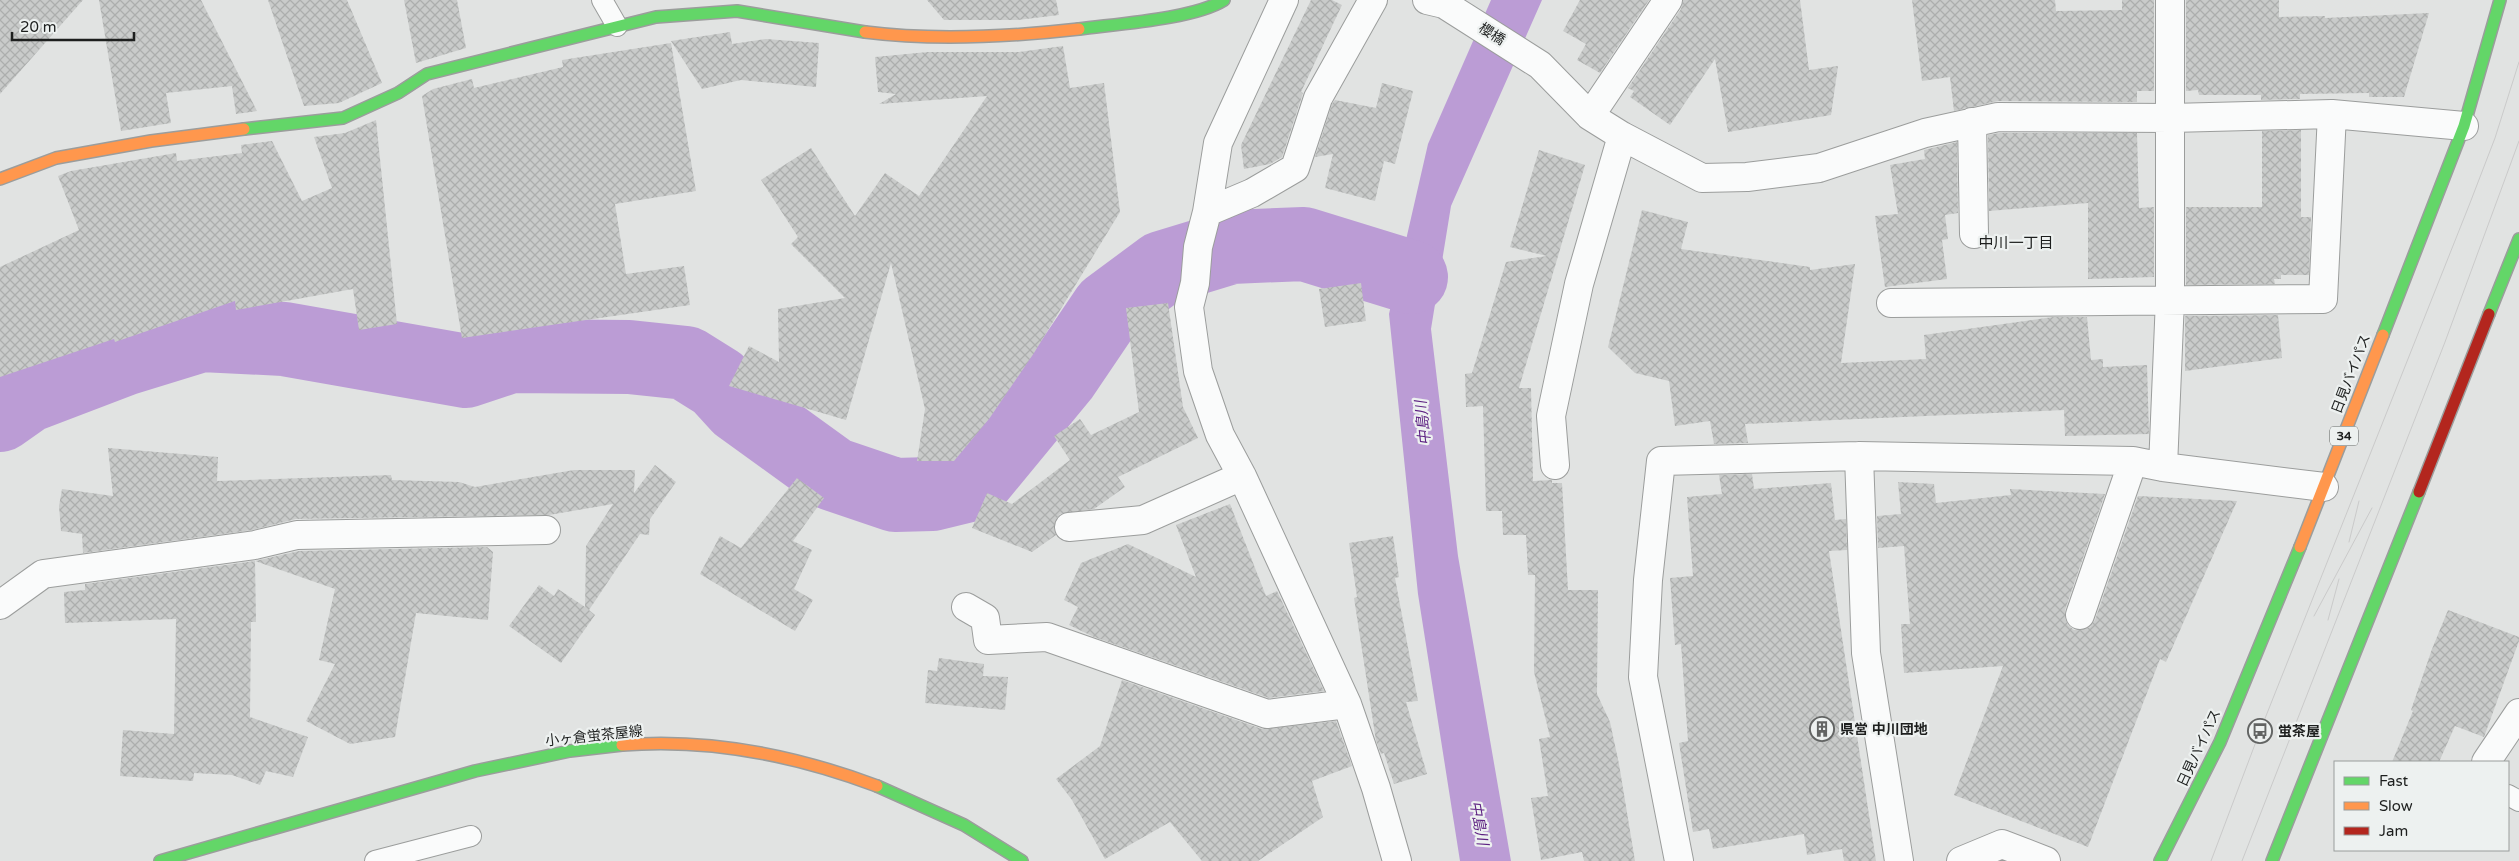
<svg xmlns="http://www.w3.org/2000/svg" width="2519" height="861" viewBox="0 0 2519 861" font-family="'Varela Round','Noto Sans JP',sans-serif">
  <style>
    .water { fill: #bb9cd5 }
    .lines { fill: none; stroke-linecap: round; stroke-linejoin: round }
    .river { stroke: #bb9cd5; stroke-width: 74 }
    .building { fill: url(#building-cross-hatch) }
    .lane-casing { stroke: #9b9d9c; stroke-width: 22 }
    .street-casing { stroke: #9b9d9c; stroke-width: 30 }
    .fast-casing { stroke: #9b9d9c; stroke-width: 14 }
    .slow-casing { stroke: #9b9d9c; stroke-width: 14 }
    .jam-casing { stroke: #9b9d9c; stroke-width: 14 }
    .lane { stroke: #fafbfb; stroke-width: 20 }
    .street { stroke: #fafbfb; stroke-width: 28 }
    .fast { stroke: #63d668; stroke-width: 11 }
    .slow { stroke: #ff974d; stroke-width: 11 }
    .jam { stroke: #b3261e; stroke-width: 11 }
    .tram { stroke: #cacaca; stroke-width: 1 }
    .labels { text-anchor: middle; dominant-baseline: central; stroke-width: 4.5; stroke-linejoin: round; paint-order: stroke }
    .shield { fill: #edf1f0; stroke: #5b5e5d; stroke-width: 1 }
    .shield-label { font-size: 12px; font-weight: bold; fill: #1d1f1e }
    .street-label { font-size: 14px; fill: #1d1f1e; stroke: #edf1f0 }
    .poi-label { font-size: 14px; font-weight: bold; fill: #1d1f1e; stroke: #edf1f0; text-anchor: start }
    .neighbourhood-label { font-size: 15px; fill: #1d1f1e; stroke: #edf1f0 }
    .water-label { font-size: 15px; font-style: italic; fill: #5d2182; stroke: #edf1f0 }
  </style>
  <defs>
    <pattern id="building-cross-hatch" width="8" height="8" patternUnits="userSpaceOnUse" patternTransform="scale(1.25)"><rect width="8" height="8" fill="#c9cbca"/><path d="M0 0l8 8M0 8l8-8" fill="none" stroke="#acaead"/></pattern>
  </defs>
  <rect width="100%" height="100%" fill="#e1e3e2"/>
  <!-- water -->
  <path class="water" d="M1491 0H1542L1451 206 1431 329 1458 556 1511 861H1460L1418 594 1389 314 1428 144Z"/>
  <g class="lines">
    <!-- river -->
    <path class="river" d="M0 415 27 396 124 359 202 335 284 339 466 371 511 356 629 357 686 363 718 383 739 406 833 474 895 495 932 494 973 484 1062 376 1108 308 1162 268 1231 247 1304 244 1411 277"/>
  </g>
  <!-- building -->
  <path class="building" d="M0 0H83L0 94Z
    M99 0H201L257 111 236 114 232 86 166 93 171 123 121 131Z
    M268 0H347L382 83 339 103 304 106Z
    M404 0H457L466 48 416 63Z
    M927 0H1056L1059 15 1018 20H944Z
    M1311 0H1332L1342 5 1301 92 1303 93 1282 157 1270 164 1244 169 1241 145Z
    M1580 0H1649L1600 73 1577 60 1586 44 1563 31Z
    M1683 0H1800L1809 70 1838 66 1831 115 1728 132 1715 59 1670 125 1630 97 1634 91 1628 88 1681 9Z
    M1912 0H2055L2056 11 2122 10V0H2154V91H2137V102L1998 101 1954 111 1950 77 1922 81Z
    M2186 0H2279V17L2325 16V18L2429 13 2404 97H2369V93L2300 94V99L2261 100V95H2199L2198 90 2186 91Z
    M730 32 732 44 766 39 819 43 816 87 741 80 702 89 671 41Z
    M671 43 696 191 615 204 626 274 684 266 690 305 462 338 422 96 433 89 472 79 474 88 563 67 562 60Z
    M1063 46 1070 88 1104 83 1120 212 1034 353 989 419 954 461H917L925 409 891 263 846 420 729 386 749 346 779 362 778 309 845 298 791 244 798 237 761 180 811 148 855 216 885 173 919 196 987 96 879 104 896 94 878 92 875 57 928 52H1019Z
    M1382 83 1413 91 1395 164 1384 161 1375 201 1325 188 1333 154 1315 157 1332 104 1335 100 1376 108Z
    M376 120 397 324 359 330 353 289 236 310 235 301 115 342 114 339 0 377V267L79 230 58 176 71 171 176 153 177 161 242 153 241 145 272 141 302 201 332 188 314 137 345 133Z
    M2301 130V217H2311L2309 275H2281V279H2274L2275 284 2186 285V207H2262V131Z
    M2000 133H2137L2139 208 2154 207V277L2088 279V203L1989 211 1988 135Z
    M1957 142 1958 213 1945 215 1948 239 1942 240 1947 279 1885 287 1875 216 1898 214 1890 165 1925 159 1924 150Z
    M1539 150 1585 165 1519 388H1531L1533 481 1552 480V483H1562L1568 590H1598L1597 694 1610 722 1619 764 1635 861H1584L1582 852 1541 860 1531 798 1548 796 1539 739 1550 737 1534 672 1535 575H1528L1526 535H1503L1502 511H1486L1483 406 1466 407 1465 374 1472 373 1506 262 1547 256 1510 247Z
    M1642 210 1688 222 1681 249 1810 267V270L1855 264 1841 363 1926 359 1924 335 2053 317H2087L2091 360 2103 359V367L2147 365 2149 434 2065 436 2064 410 1745 424 1748 443 1714 444 1710 421 1675 426 1669 381 1635 373 1608 347Z
    M1361 283 1366 321 1325 327 1319 289Z
    M1168 303 1183 407 1198 438 1118 477 1125 487 1094 509 1060 514 1055 521 1054 529 1056 535 1032 552 972 528 987 493 1012 504 1070 460 1054 436 1080 419 1091 435 1139 412 1126 308Z
    M2278 315 2282 358 2185 371V316Z
    M108 448 218 457 217 481 391 475 392 480 459 482 475 487 574 470H635L634 493 655 465 676 482 650 519 649 535 640 534 589 610 595 615 561 663 509 626 539 585 554 596 558 589 585 607 586 546 613 504 549 515 296 519 252 530 83 553 82 534 61 531 59 506 62 489 113 496Z
    M1752 474 1754 489 1831 483 1835 520 1846 519 1847 550 1829 551 1876 861H1844L1842 849 1807 855 1804 834 1713 849 1709 829 1693 832 1679 743 1688 741 1681 644 1675 645 1670 578 1693 576 1687 497 1722 494 1719 475Z
    M797 478 824 498 793 541 812 550 794 589 813 600 795 631 700 574 720 536 741 548Z
    M1898 482 1934 484 1936 503 2011 495 2010 489 2105 494 2065 610V618L2068 625 2074 630H2082L2090 627 2095 620 2138 496 2237 501 2166 662 2160 659 2088 847 1954 795 2003 666 1904 673 1901 624H1910L1904 546 1878 548 1877 516 1901 514Z
    M1230 504 1266 596 1277 591 1324 691 1269 698 1094 637 1069 625 1078 607 1064 600 1081 563 1128 544 1196 577 1176 525Z
    M1393 536 1399 577 1395 578 1418 701 1406 702 1427 774 1394 784 1384 753 1381 754 1376 741 1354 598 1357 597 1349 543Z
    M487 547 493 552 488 620 416 613 395 737 350 744 306 721 335 664 319 660 335 589 255 561 299 551Z
    M255 561 256 622H251L250 717 308 737 293 777 266 771 260 785 232 775 194 773 193 781 120 776 123 730 174 734 176 619 65 623 64 592 85 590V584Z
    M2448 610 2519 637V641L2484 737 2455 726 2439 762H2392L2413 711 2411 710 2432 649Z
    M939 658 984 664 983 676 1008 677 1005 710 925 703 928 670 937 671Z
    M1122 680 1262 729 1336 721 1352 766 1312 781 1323 817 1258 861H1202L1170 822 1105 859 1072 800 1056 779 1100 746Z"/>
  <g class="lines">
    <defs>
      <path id="lane" d="M602 0 617 26
        M2508 795 2519 801
        M375 861 471 836"/>
      <path id="street" d="M1284 0 1218 143 1207 212 1198 247 1195 283 1189 307 1198 371 1220 435 1242 476 1347 704 1376 788 1397 861
        M1427 0 1444 4 1540 65 1590 116 1622 136 1702 178 1747 177 1819 168 1925 133 1998 117 2171 118 2332 114 2464 126
        M1590 116 1668 0
        M1972 122 1974 234
        M1207 212 1252 193 1295 168 1318 98 1373 0
        M1891 303 2323 299 2332 114
        M1859 456 1866 653 1899 861
        M1555 465 1551 416 1579 284 1622 136
        M2163 467 2170 299V0
        M1069 527 1143 520 1242 476
        M0 605 43 574 255 545 297 535 546 530
        M966 607 985 618 988 640 1047 637 1267 714 1347 704
        M2080 615 2133 461
        M2486 762 2519 713
        M1679 861 1643 677 1648 580 1661 461 1859 456 2133 461 2163 467 2324 487
        M1961 861 2002 844 2046 861"/>
      <path id="fast" d="M1079 29C1116 24 1194 19 1224 0
        M244 129 343 118 398 93 427 74 656 17 737 11 865 32
        M2489 314 2519 239
        M2383 335 2464 126 2500 0
        M877 786 964 825 1022 861
        M160 861 475 771 570 751 622 745
        M2160 861 2220 742 2300 547
        M2272 861 2419 492"/>
      <path id="slow" d="M865 32C936 41 1008 37 1079 29
        M0 179 56 158 151 141 244 129
        M2300 547 2383 335
        M622 745C708 738 797 756 877 786"/>
      <path id="jam" d="M2419 492 2489 314"/>
    </defs>
    <!-- lane casing -->
    <use href="#lane" class="lane-casing"/>
    <!-- street casing -->
    <use href="#street" class="street-casing"/>
    <!-- fast casing -->
    <use href="#fast" class="fast-casing"/>
    <!-- slow casing -->
    <use href="#slow" class="slow-casing"/>
    <!-- jam casing -->
    <use href="#jam" class="jam-casing"/>
    <!-- lane -->
    <use href="#lane" class="lane"/>
    <!-- street -->
    <use href="#street" class="street"/>
    <!-- fast -->
    <use href="#fast" class="fast"/>
    <!-- slow -->
    <use href="#slow" class="slow"/>
    <!-- jam -->
    <use href="#jam" class="jam"/>
    <!-- tram -->
    <path class="tram" d="M2349 542 2359 501
      M2314 616 2372 508
      M2328 620 2339 579
      M2211 861 2260 731 2470 203 2495 138 2519 62
      M2242 861 2445 342 2519 141"/>
  </g>
  <!-- icons -->
  <defs>
    <symbol id="building-ring" viewBox="-11 -11 22 22"><circle r="9.5" fill="#edf1f0" stroke="#626463" stroke-width="1.5"/><path d="M-4-6H4V6H1V3H-1V6H-4ZM-2.5-4.3h1.7v1.8h-1.7ZM.8-4.3h1.7v1.8H.8ZM-2.5-1h1.7V.8h-1.7ZM.8-1h1.7V.8H.8Z" fill="#626463"/></symbol>
    <symbol id="bus-ring" viewBox="-11 -11 22 22"><circle r="9.5" fill="#edf1f0" stroke="#626463" stroke-width="1.5"/><path d="M-5-6H5V4H4V6H2V4H-2V6H-4V4H-5ZM-3.5-4V0h7V-4ZM-3.5 1.2v1.5H-2V1.2ZM2 1.2v1.5H3.5V1.2Z" fill="#626463"/></symbol>
  </defs>
  <g fill-rule="evenodd">
    <use href="#building-ring" x="1808" y="715" width="28" height="28"/>
    <use href="#bus-ring" x="2246" y="717" width="28" height="28"/>
  </g>
  <g class="labels">
    <!-- shield labels -->
    <rect class="shield" x="2330" y="426.5" width="28" height="19" rx="4"/>
    <g class="shield-label">
      <text x="2344" y="436">34</text>
    </g>
    <!-- street labels -->
    <g class="street-label">
      <text transform="translate(1492 34) rotate(33)">櫻橋</text>
      <text transform="translate(2351 374) rotate(-69)">日見バイパス</text>
      <text transform="translate(594 736) rotate(-6)">小ヶ倉蛍茶屋線</text>
      <text transform="translate(2199 748) rotate(-65)">日見バイパス</text>
    </g>
    <!-- poi labels -->
    <g class="poi-label">
      <text x="1840" y="729">県営 中川団地</text>
      <text x="2278" y="731">蛍茶屋</text>
    </g>
    <!-- neighbourhood labels -->
    <g class="neighbourhood-label">
      <text x="2016" y="243">中川一丁目</text>
    </g>
    <!-- water labels -->
    <g class="water-label">
      <text transform="translate(1423 423) rotate(-96)">中島川</text>
      <text transform="translate(1479 823) rotate(80)">中島川</text>
    </g>
  </g>
  <!-- legend -->
  <rect x="2334" y="761" width="175" height="90" fill="#edf1f0" stroke="#9a9d9c"/>
  <rect x="2344" y="777" width="25" height="8" fill="#63d668" stroke="#9a9d9c"/>
  <text x="2379" y="786" font-size="15" fill="#1d1f1e">Fast</text>
  <rect x="2344" y="802" width="25" height="8" fill="#ff974d" stroke="#9a9d9c"/>
  <text x="2379" y="811" font-size="15" fill="#1d1f1e">Slow</text>
  <rect x="2344" y="827" width="25" height="8" fill="#b3261e" stroke="#9a9d9c"/>
  <text x="2379" y="836" font-size="15" fill="#1d1f1e">Jam</text>
  <!-- scale -->
  <path d="M12 32v8h122v-8" fill="none" stroke="#1d1f1e" stroke-width="2.5"/>
  <text x="20" y="32" font-size="15" fill="#1d1f1e" stroke="#edf1f0" stroke-width="4" paint-order="stroke">20 m</text>
</svg>
